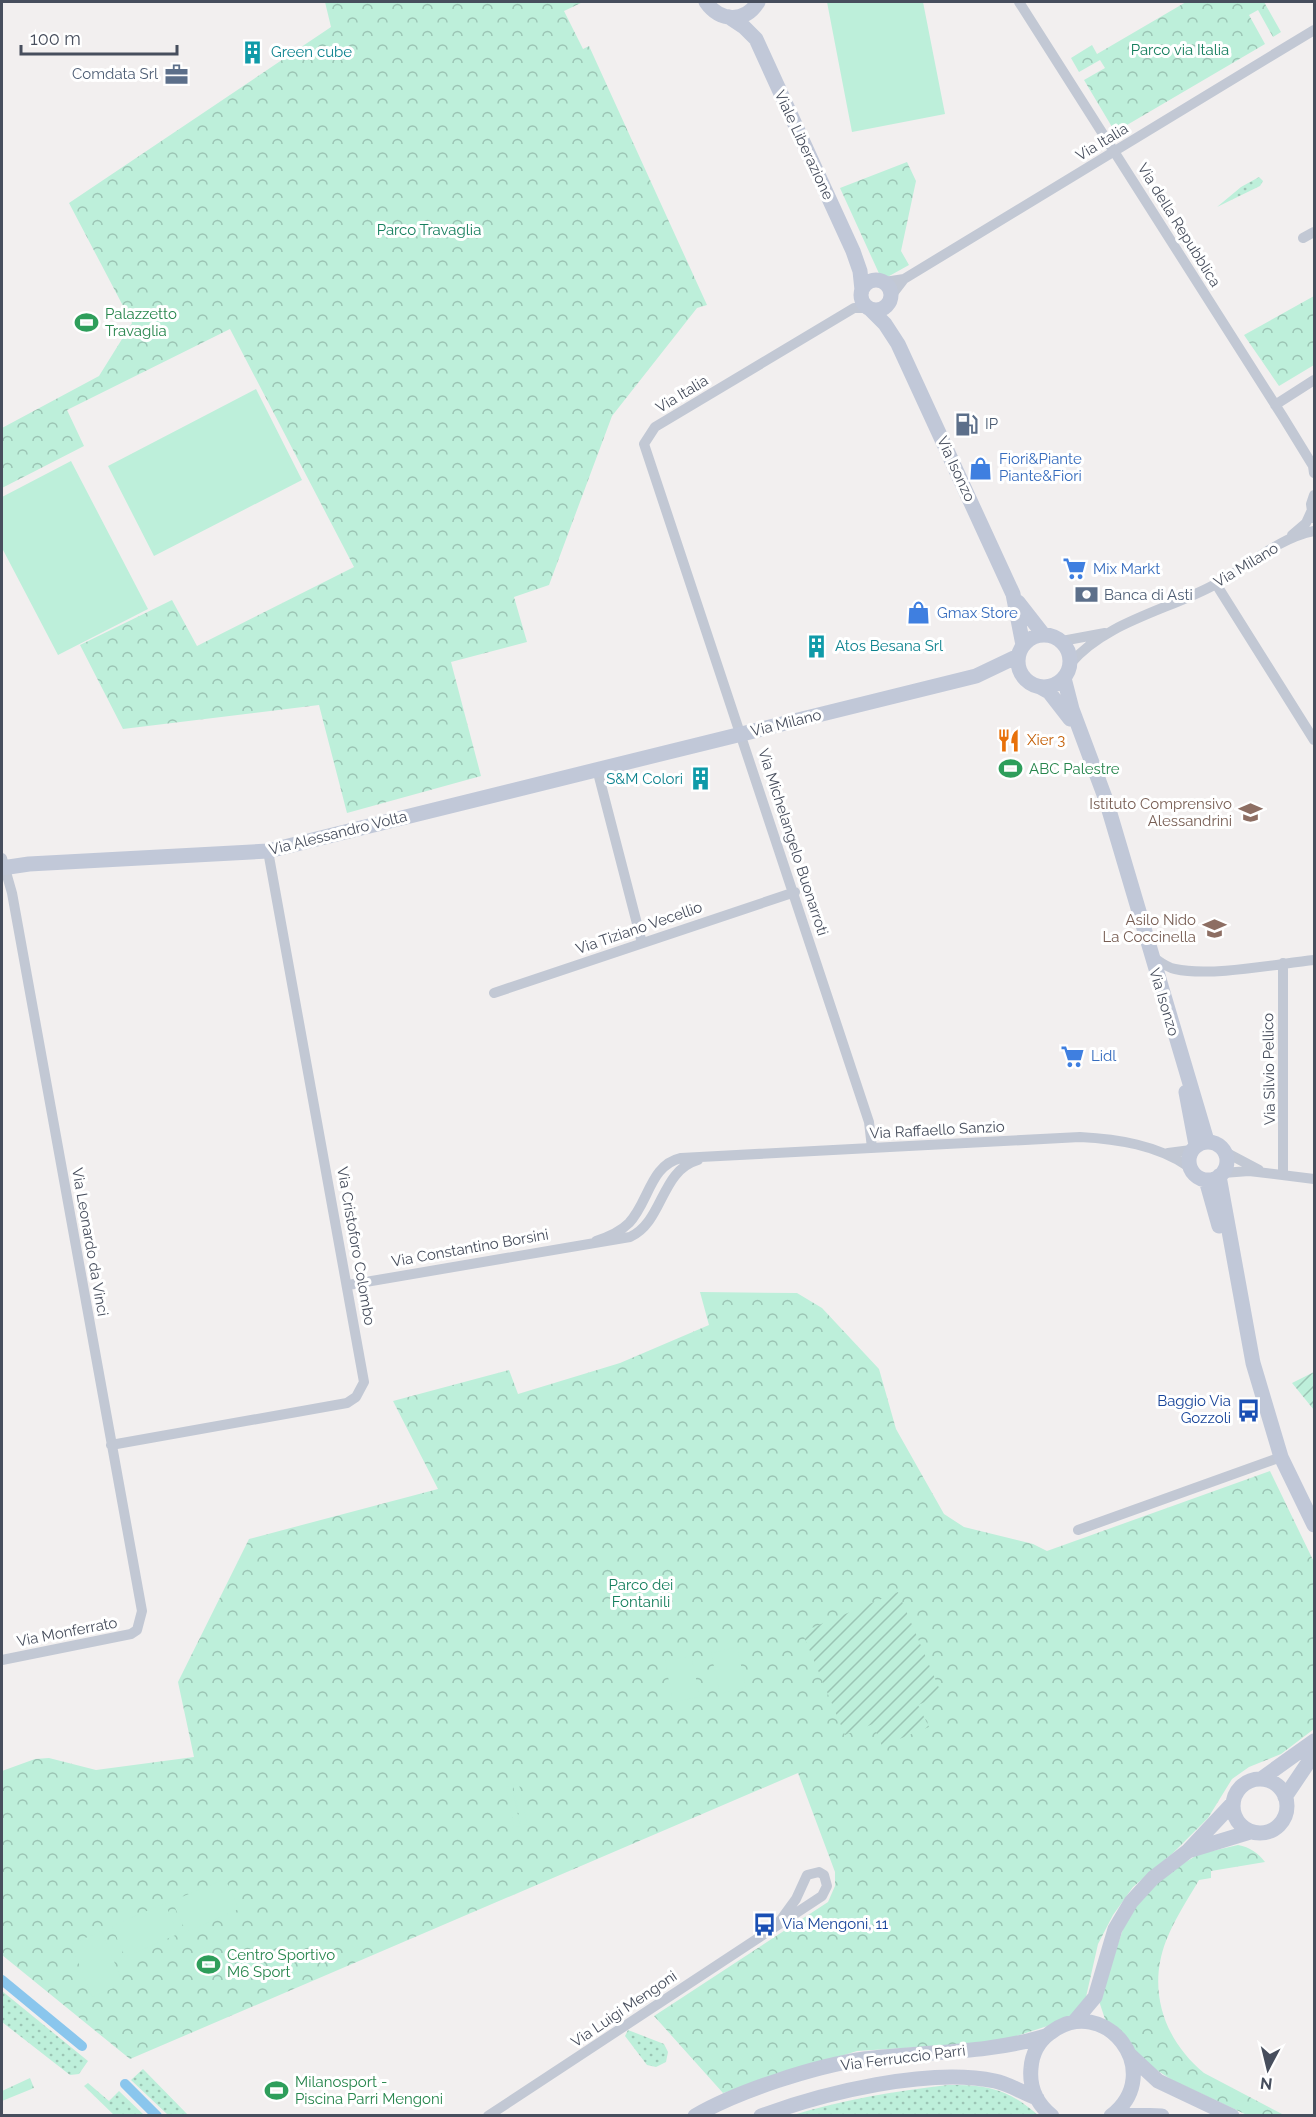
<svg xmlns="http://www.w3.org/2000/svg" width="1316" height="2117" viewBox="0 0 1316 2117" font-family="Raleway,sans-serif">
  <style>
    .grass { fill: url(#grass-dots) }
    .forest { fill: url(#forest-crowns) }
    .garden { fill: url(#garden-furrows) }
    .pitch { fill: #bdefda }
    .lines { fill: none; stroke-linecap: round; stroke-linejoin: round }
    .canal { stroke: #8ac6ed; stroke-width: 10 }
    .street { stroke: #c2c8d4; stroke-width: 10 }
    .secondary { stroke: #c1c8d8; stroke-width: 15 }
    .labels { text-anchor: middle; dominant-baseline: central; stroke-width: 6; stroke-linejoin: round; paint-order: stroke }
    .park-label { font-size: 15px; fill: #167f5e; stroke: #fff }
    .culture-label { font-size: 15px; fill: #0d838f; stroke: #fff; text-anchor: start }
    .service-label { font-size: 15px; fill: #4e5e75; stroke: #fff; text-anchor: start }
    .street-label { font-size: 15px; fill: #474e5d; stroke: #fff }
    .leisure-label { font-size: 15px; fill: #27864d; stroke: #fff; text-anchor: start }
    .shop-label { font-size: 15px; fill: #366cbe; stroke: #fff; text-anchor: start }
    .food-label { font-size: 15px; fill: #c56008; stroke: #fff; text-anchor: start }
    .education-label { font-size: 15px; fill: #785e54; stroke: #fff; text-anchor: end }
    .transit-label { font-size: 15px; fill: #164399; stroke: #fff; text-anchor: end }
  </style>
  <defs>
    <pattern id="grass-dots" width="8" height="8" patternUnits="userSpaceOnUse" patternTransform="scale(1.5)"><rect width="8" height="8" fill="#bdefda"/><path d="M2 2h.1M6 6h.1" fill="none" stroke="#9bc4b4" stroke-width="1.8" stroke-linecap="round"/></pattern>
    <pattern id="forest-crowns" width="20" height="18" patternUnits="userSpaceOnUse" patternTransform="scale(1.5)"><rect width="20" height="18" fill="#bdefda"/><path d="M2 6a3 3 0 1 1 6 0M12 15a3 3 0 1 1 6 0" fill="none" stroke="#9bc4b4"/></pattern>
    <pattern id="garden-furrows" width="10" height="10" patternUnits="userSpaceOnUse" patternTransform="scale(1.5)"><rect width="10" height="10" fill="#bdefda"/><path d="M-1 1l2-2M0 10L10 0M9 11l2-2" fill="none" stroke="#9bc4b4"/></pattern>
  </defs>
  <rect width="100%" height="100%" fill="#f2efef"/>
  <!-- grass -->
  <path class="grass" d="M1259 177 1263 181 1260 186 1217 207 1241 187Z
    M2 1991 88 2061 79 2074 70 2075 2 2022Z
    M628 2030 664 2044 668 2052 666 2062 656 2067 647 2065 625 2036Z
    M143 2069 188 2115H168L131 2080Z
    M88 2083 109 2101 119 2091 144 2115H114L84 2086Z
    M948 2085C987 2084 1008 2089 1038 2115L790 2116C842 2100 894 2091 948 2085Z"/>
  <!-- forest -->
  <path class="forest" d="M325 2H583L564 11 583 49 589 46 707 305 697 308 612 416 549 585 514 597 527 642 451 662 481 776 347 813 319 705 123 729 80 645 172 600 197 646 354 567 230 329 67 410 84 446 2 488V428L99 376 132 323 69 203 331 27Z
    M1186 2H1264L1281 32 1273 37 1258 10 1249 15 1265 44 1115 132 1084 80 1105 68 1100 60 1079 72 1071 58 1092 45 1097 54Z
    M907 162 916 181 901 251 909 265 882 280 840 188Z
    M1314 296V365L1279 386 1244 335Z
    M700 1292 797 1293 822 1308 879 1369 896 1429 944 1514 964 1527 1033 1544 1047 1551 1270 1471 1314 1562V1729L1281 1754 1249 1767 1232 1779 1208 1818 1173 1853 1133 1887 1113 1915 1098 1944 1086 1997 1069 2019 998 2042 857 2051 723 2093 654 2016 828 1902 835 1886V1872L798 1773 130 2059 2 1955V1771L35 1759 49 1758 96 1770 194 1757 178 1682 249 1539 438 1489 393 1401 509 1370 518 1394 620 1363 709 1325Z
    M1238 1845C1250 1847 1258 1853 1265 1862L1211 1871V1878L1199 1880C1188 1899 1174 1920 1166 1941 1147 1990 1164 2040 1204 2073L1284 2115H1247L1172 2080 1152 2067 1107 2025 1099 2001 1126 1920 1148 1890 1174 1869 1199 1854Z
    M30 2078 34 2088 2 2101V2091Z"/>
  <!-- garden -->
  <path class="garden" d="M1314 1372V1410L1292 1383Z
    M898 1592 942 1695 918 1705 929 1727 882 1746 873 1724 845 1735 802 1632Z"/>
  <!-- pitch -->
  <path class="pitch" d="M827 2H923L945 114 852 132Z
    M256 389 302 480 154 556 108 466Z
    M71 461 148 609 58 655 2 548V497Z
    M737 1647 746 1688 720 1694 711 1653Z
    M691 1656 700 1697 673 1702 665 1661Z
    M519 1784 527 1824 521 1825 513 1785Z
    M512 1786 520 1826 514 1827 506 1787Z
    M225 1879 239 1909 186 1932 172 1901Z
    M165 1903 178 1934 125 1957 112 1926Z
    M102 1931 123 1984 92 1997 71 1944Z"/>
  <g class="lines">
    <!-- canal -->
    <path class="canal" d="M2 1980 82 2046
      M125 2084 157 2116"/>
    <!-- street -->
    <path class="street" d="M1019 2 1283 417 1313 466 1314 473
      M1303 238 1314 232
      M885 282 904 279
      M891 296 904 279 1314 30
      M867 308H854L655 427 644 444 869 1122 872 1148
      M1275 405 1314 380
      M1313 518 1311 504 1314 495
      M1292 535 1306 523 1311 512
      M1216 584 1314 740
      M1062 641 1105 633
      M1070 664C1105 622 1168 610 1214 585 1247 568 1277 538 1314 531
      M597 769 642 943
      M2 858 12 893 142 1611 137 1630 131 1634 2 1660
      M1150 955C1158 960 1165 967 1175 969 1211 977 1276 964 1314 960
      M1283 963V1175
      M494 993 795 892
      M1225 1152 1259 1170
      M1168 1153 1191 1150
      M1223 1173 1249 1171 1314 1179
      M596 1241C608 1237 620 1232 629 1223 649 1202 650 1165 681 1158L1080 1137C1117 1139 1158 1145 1189 1167
      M348 1285 630 1237C664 1221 660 1171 698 1160
      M111 1445 347 1403 356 1397 364 1382 268 851
      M1078 1530 1281 1457
      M488 2116 822 1896 827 1886 824 1875 819 1872 807 1875 796 1899 777 1925"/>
    <!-- secondary -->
    <path class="secondary" d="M706 2C720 22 745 23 758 2
      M729 17 744 27 756 39 853 251 860 271 862 290
      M861 295a15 15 0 1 1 30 0a15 15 0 1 1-30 0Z
      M871 310 885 324 898 344 1013 594 1023 645
      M1018 602 1043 634
      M1018 661a26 26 0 1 1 52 0a26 26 0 1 1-52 0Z
      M1064 678 1072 709 1106 800 1207 1141
      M1040 687 1049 692 1070 719
      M2 868 29 864 268 851 976 676 1018 656
      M1186 1092 1196 1145
      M1189 1161a19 19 0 1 1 38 0a19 19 0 1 1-38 0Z
      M1219 1176 1253 1363 1281 1457 1314 1525
      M1206 1180 1219 1226
      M1261 1779 1314 1741
      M1233 1806a27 27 0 1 1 54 0a27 27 0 1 1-54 0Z
      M1285 1797 1314 1754
      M1191 1850 1250 1832
      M1074 2022 1095 1997 1115 1929 1131 1902 1153 1878 1188 1851 1233 1803
      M1130 2055 1158 2081 1232 2116
      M1114 2114 1162 2116
      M695 2116C738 2091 815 2066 864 2059 925 2051 987 2054 1046 2036
      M761 2116C823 2093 929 2067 995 2081 1010 2084 1022 2093 1037 2098
      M1052 2116C1037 2104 1029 2087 1031 2068 1032 2054 1039 2041 1050 2033 1104 1991 1168 2072 1111 2116"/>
  </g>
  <!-- icons -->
  <defs>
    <symbol id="building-bare" viewBox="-9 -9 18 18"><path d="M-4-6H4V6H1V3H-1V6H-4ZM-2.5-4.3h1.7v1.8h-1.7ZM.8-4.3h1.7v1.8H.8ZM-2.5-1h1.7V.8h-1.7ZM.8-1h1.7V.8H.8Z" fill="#0f9aa8" stroke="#fff" stroke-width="2.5" paint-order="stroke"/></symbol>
    <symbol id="office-bare" viewBox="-9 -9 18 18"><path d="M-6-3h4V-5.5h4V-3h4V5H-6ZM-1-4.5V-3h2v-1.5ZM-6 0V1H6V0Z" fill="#5c6f8a" stroke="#fff" stroke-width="2.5" paint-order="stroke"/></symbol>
    <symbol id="stadium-bare" viewBox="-9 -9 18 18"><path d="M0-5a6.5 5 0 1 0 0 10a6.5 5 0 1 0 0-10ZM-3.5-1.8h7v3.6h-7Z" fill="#2e9e5b" stroke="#fff" stroke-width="2.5" paint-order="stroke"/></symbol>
    <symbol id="fuel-bare" viewBox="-9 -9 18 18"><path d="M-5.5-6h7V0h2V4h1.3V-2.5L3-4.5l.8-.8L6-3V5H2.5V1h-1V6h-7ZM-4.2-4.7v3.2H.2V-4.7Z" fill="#5c6f8a" stroke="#fff" stroke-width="2.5" paint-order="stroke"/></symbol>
    <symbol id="shop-bare" viewBox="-9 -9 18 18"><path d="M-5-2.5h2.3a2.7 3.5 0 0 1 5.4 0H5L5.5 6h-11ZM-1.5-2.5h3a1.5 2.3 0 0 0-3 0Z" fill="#3f7fe0" stroke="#fff" stroke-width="2.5" paint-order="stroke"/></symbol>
    <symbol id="supermarket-bare" viewBox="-9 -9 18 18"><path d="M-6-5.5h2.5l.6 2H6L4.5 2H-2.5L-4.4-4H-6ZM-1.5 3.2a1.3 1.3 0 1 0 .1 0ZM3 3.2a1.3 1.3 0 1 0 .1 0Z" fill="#3f7fe0" stroke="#fff" stroke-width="2.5" paint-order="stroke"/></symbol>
    <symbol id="bank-bare" viewBox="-9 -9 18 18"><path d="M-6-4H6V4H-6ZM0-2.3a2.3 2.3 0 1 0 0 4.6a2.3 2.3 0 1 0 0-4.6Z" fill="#5c6f8a" stroke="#fff" stroke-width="2.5" paint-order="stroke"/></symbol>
    <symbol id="restaurant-bare" viewBox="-9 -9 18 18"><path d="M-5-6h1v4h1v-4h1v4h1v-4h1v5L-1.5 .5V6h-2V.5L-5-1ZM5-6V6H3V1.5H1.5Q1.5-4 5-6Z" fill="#e8710a" stroke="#fff" stroke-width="2.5" paint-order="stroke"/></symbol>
    <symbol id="school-bare" viewBox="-9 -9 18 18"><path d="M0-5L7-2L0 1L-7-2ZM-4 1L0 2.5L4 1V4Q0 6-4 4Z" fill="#8d6e63" stroke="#fff" stroke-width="2.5" paint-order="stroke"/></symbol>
    <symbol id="bus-bare" viewBox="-9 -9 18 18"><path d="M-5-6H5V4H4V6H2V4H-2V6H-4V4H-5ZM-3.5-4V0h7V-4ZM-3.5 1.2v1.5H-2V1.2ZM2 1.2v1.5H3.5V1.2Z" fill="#1a4fb4" stroke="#fff" stroke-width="2.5" paint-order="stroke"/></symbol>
  </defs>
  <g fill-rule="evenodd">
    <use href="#building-bare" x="236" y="36" width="33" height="33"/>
    <use href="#office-bare" x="160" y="58" width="33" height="33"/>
    <use href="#stadium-bare" x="70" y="306" width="33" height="33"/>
    <use href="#fuel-bare" x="950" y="408" width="33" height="33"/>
    <use href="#shop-bare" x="964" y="452" width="33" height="33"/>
    <use href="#supermarket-bare" x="1058" y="552" width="33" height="33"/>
    <use href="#bank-bare" x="1070" y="578" width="33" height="33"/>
    <use href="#shop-bare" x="902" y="596" width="33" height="33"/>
    <use href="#building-bare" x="800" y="630" width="33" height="33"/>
    <use href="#restaurant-bare" x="992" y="724" width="33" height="33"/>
    <use href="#stadium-bare" x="994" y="752" width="33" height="33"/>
    <use href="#building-bare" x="684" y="762" width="33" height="33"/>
    <use href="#school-bare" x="1234" y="796" width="33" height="33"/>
    <use href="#school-bare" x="1198" y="912" width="33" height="33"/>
    <use href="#supermarket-bare" x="1056" y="1040" width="33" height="33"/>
    <use href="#bus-bare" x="1232" y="1394" width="33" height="33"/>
    <use href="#bus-bare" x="748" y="1908" width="33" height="33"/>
    <use href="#stadium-bare" x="192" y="1948" width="33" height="33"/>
    <use href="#stadium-bare" x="260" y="2074" width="33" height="33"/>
  </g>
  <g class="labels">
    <!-- park labels -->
    <g class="park-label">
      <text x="1180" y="50">Parco via Italia</text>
      <text x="429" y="230">Parco Travaglia</text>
      <text x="641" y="1585">Parco dei<tspan x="641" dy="17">Fontanili</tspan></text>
    </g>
    <!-- culture labels -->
    <g class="culture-label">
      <text x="271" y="52">Green cube</text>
      <text x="835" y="646">Atos Besana Srl</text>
      <text x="683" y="779" text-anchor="end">S&amp;M Colori</text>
    </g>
    <!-- service labels -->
    <g class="service-label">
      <text x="158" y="74" text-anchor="end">Comdata Srl</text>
      <text x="985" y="424">IP</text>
      <text x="1104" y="595">Banca di Asti</text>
    </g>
    <!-- street labels -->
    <g class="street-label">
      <text transform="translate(1102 142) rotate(-31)">Via Italia</text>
      <text transform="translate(804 145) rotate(65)">Viale Liberazione</text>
      <text transform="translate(1179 225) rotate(58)">Via della Repubblica</text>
      <text transform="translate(682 394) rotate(-31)">Via Italia</text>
      <text transform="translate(956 469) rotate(65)">Via Isonzo</text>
      <text transform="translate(1246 565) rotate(-31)">Via Milano</text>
      <text transform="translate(786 723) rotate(-14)">Via Milano</text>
      <text transform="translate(338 833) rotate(-14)">Via Alessandro Volta</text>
      <text transform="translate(793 842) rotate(72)">Via Michelangelo Buonarroti</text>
      <text transform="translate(639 928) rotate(-19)">Via Tiziano Vecellio</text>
      <text transform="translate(1164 1002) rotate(73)">Via Isonzo</text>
      <text transform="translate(1269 1069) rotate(-91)">Via Silvio Pellico</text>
      <text transform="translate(937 1130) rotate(-3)">Via Raffaello Sanzio</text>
      <text transform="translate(90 1242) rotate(80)">Via Leonardo da Vinci</text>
      <text transform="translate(356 1246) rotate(80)">Via Cristoforo Colombo</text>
      <text transform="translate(470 1248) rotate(-10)">Via Constantino Borsini</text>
      <text transform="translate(67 1632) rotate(-11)">Via Monferrato</text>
      <text transform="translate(624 2009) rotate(-34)">Via Luigi Mengoni</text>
      <text transform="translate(903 2058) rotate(-7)">Via Ferruccio Parri</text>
    </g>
    <!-- leisure labels -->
    <g class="leisure-label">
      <text x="105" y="314">Palazzetto<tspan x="105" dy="17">Travaglia</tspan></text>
      <text x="1029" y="769">ABC Palestre</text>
      <text x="227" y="1955">Centro Sportivo<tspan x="227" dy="17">M6 Sport</tspan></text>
      <text x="295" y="2082">Milanosport -<tspan x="295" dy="17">Piscina Parri Mengoni</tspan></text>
    </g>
    <!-- shop labels -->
    <g class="shop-label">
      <text x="999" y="459">Fiori&amp;Piante<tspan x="999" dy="17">Piante&amp;Fiori</tspan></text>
      <text x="1093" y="569">Mix Markt</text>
      <text x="937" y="613">Gmax Store</text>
      <text x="1091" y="1056">Lidl</text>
    </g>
    <!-- food labels -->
    <g class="food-label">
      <text x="1027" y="740">Xier 3</text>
    </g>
    <!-- education labels -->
    <g class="education-label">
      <text x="1232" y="804">Istituto Comprensivo<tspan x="1232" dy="17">Alessandrini</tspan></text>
      <text x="1196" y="920">Asilo Nido<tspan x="1196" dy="17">La Coccinella</tspan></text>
    </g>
    <!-- transit labels -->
    <g class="transit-label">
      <text x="1231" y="1401">Baggio Via<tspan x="1231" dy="17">Gozzoli</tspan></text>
      <text x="782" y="1924" text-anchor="start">Via Mengoni, 11</text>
    </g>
  </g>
  <!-- border -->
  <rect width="1316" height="2117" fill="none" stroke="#474e5d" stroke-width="6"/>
  <!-- north arrow -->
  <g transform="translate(1268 2069) rotate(187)" stroke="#ffffff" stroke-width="4.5" paint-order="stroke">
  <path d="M0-4.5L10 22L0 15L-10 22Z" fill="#474e5d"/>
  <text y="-9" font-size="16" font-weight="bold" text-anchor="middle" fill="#474e5d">N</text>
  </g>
  <!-- scale -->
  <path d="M21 45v9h156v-9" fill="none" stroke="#474e5d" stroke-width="3"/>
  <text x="30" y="45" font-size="18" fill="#474e5d" stroke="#ffffff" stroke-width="4.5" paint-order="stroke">100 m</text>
</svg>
